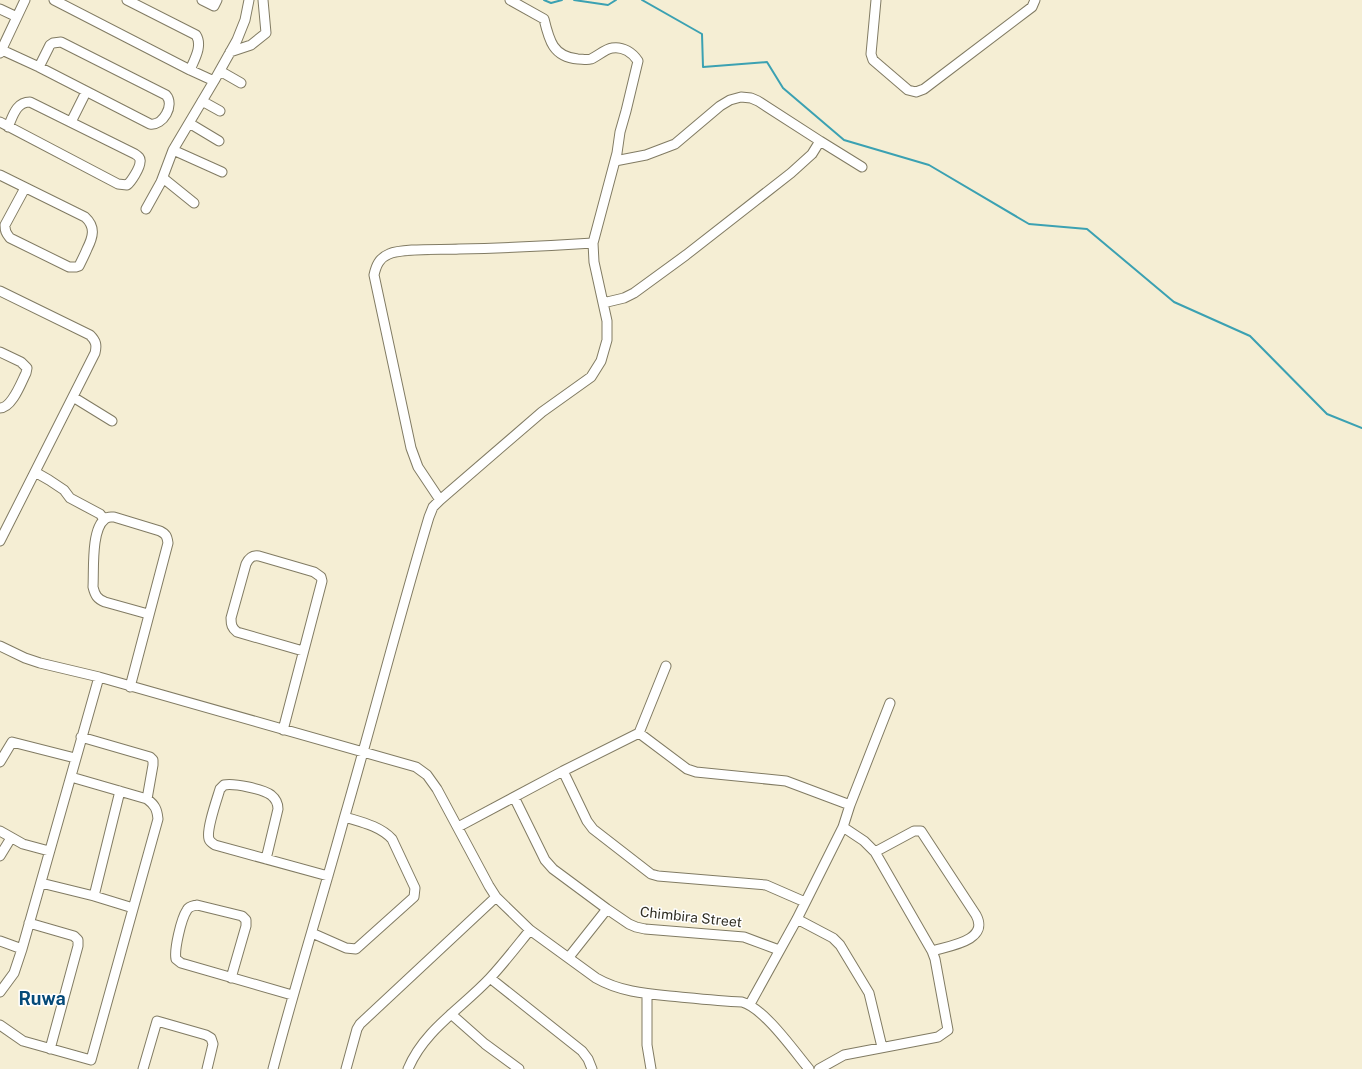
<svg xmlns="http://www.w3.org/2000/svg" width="1362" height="1069" viewBox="0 0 1362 1069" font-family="'Public Sans',sans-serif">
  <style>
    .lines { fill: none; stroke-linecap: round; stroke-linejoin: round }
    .stream { stroke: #3ba1b2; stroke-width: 2 }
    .minor-casing { stroke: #817b63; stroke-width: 11 }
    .minor { stroke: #fff; stroke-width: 9 }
    .labels { text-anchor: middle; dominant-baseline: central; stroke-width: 3; stroke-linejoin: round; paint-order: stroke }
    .street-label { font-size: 14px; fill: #323025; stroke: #fff }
    .district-label { font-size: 18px; font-weight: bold; fill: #044978; stroke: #fff }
  </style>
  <rect width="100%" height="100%" fill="#f5eed4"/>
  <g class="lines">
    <!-- stream -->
    <path class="stream" d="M544 0 551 3 562 0
      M574 0 608 5 616 0
      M642 0 702 34 703 67 767 62 783 88 844 140 929 165 1029 224 1087 229 1174 302 1250 336 1327 414 1362 428"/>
    <defs>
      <path id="minor" d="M54 0 190 70 214 81
        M127 0 196 35C203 46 194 60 190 70
        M202 0 214 6 217 0
        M876 0 871 54 873 60 908 90 916 92 924 89 1032 7 1035 0
        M0 9 17 17
        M2 50 39 67 150 124C163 126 175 105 166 95L61 42 53 43 50 45 39 67
        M230 52 251 45 266 33 263 0
        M0 53 25 0
        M220 71 241 83
        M202 101 220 111
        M0 122 118 184 127 185C131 182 140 168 140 162 141 158 138 156 135 154L30 102C16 102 13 116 8 127
        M71 122 86 92
        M189 123 219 141
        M173 150 222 172
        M615 161 646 155 675 144 720 106 730 100 741 97 751 98 758 101 820 141
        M0 175 85 217C96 227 93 237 87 249 85 254 82 260 79 266L76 267H69L10 238C6 233 5 231 5 225L25 188
        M163 178 194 203
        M146 209 161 182 173 150 214 81 237 40 245 20 249 0
        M0 291 90 335C96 341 97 345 95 353L0 541
        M603 303 624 298 634 293 686 255 791 173 812 154 820 141 862 167
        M0 352 21 362 27 368 26 373C21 383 12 408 0 408
        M73 397 112 421
        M35 472 49 480 64 490 70 498 100 514 104 519
        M440 500 418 467 411 448 374 275C376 266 379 258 389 254 403 248 442 250 459 249 504 248 548 246 593 243
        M0 646 25 658 40 663 99 677 416 767 427 775 437 789 489 886 496 897 530 930 596 978C622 993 651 994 680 997 701 999 721 1001 742 1002 764 1008 794 1051 809 1069
        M130 687 168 543C167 536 166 534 160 531L114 517C111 517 108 516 105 519 91 529 94 570 93 587 95 595 97 599 105 602L148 614
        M283 730 322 581 321 577 314 572 259 556C252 555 249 558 246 564L231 618C231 625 232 628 237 632L303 651
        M639 733 666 666
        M81 737 150 757 153 760V765L147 799
        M0 762 12 742 75 758
        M563 771 587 821 593 829 651 874 658 876 766 885 805 902
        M514 797 545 860 553 869 607 909 629 924 636 927 645 929 744 937 779 950
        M458 827 563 771 639 733 687 769 696 772 786 781 850 805
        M0 831 23 844 49 851
        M875 852 914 831H921L976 915C990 941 948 946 932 951
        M0 856 11 838
        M266 859 278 809C278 803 276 799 271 795 263 789 234 783 224 785L220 789C217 799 206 830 209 839 210 842 212 843 215 845L328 876
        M41 883 94 896 133 908
        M94 896 120 791
        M797 919 833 938 840 945 869 993 882 1047
        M29 923 74 936 78 940V946L50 1049
        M312 933 346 948 356 949 414 897 415 888 392 839C380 826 361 822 345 817
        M0 941 22 949
        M569 957 607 909
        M231 978 246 926V920L242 916 197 905C193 906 189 906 187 910 181 919 174 950 176 959L181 963 292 995
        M490 978 582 1051 588 1059 592 1069
        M0 992 14 973 22 949 99 677
        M647 994V1045L651 1069
        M750 1004 797 919 843 827 850 805 890 703
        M451 1014 485 1044 519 1069
        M0 1025 23 1041 91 1060 158 819C157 809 155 805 147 799L71 777
        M143 1069 157 1021 206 1035 211 1038 213 1044 207 1069
        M273 1069C295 985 321 903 344 819 373 719 399 617 429 517L433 507 440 500 542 412 591 377 601 361 607 340V321L594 262 593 243 617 153 620 132 626 111 638 61C633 53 623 46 612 48 605 49 598 56 591 59 587 60 582 59 578 59 553 57 549 40 544 19L510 0
        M346 1069 357 1029 360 1024 496 897
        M408 1069C424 1030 462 1008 490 978 504 963 517 946 530 930
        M819 1069 844 1055 938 1037 948 1030 935 959 932 951 875 852 864 841 843 827"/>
    </defs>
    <!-- minor casing -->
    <use href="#minor" class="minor-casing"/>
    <!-- minor -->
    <use href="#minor" class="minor"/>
  </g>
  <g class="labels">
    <!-- street labels -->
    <g class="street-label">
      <text transform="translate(691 917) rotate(6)">Chimbira Street</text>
    </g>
    <!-- district labels -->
    <g class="district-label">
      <text x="42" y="998">Ruwa</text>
    </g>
  </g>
</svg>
